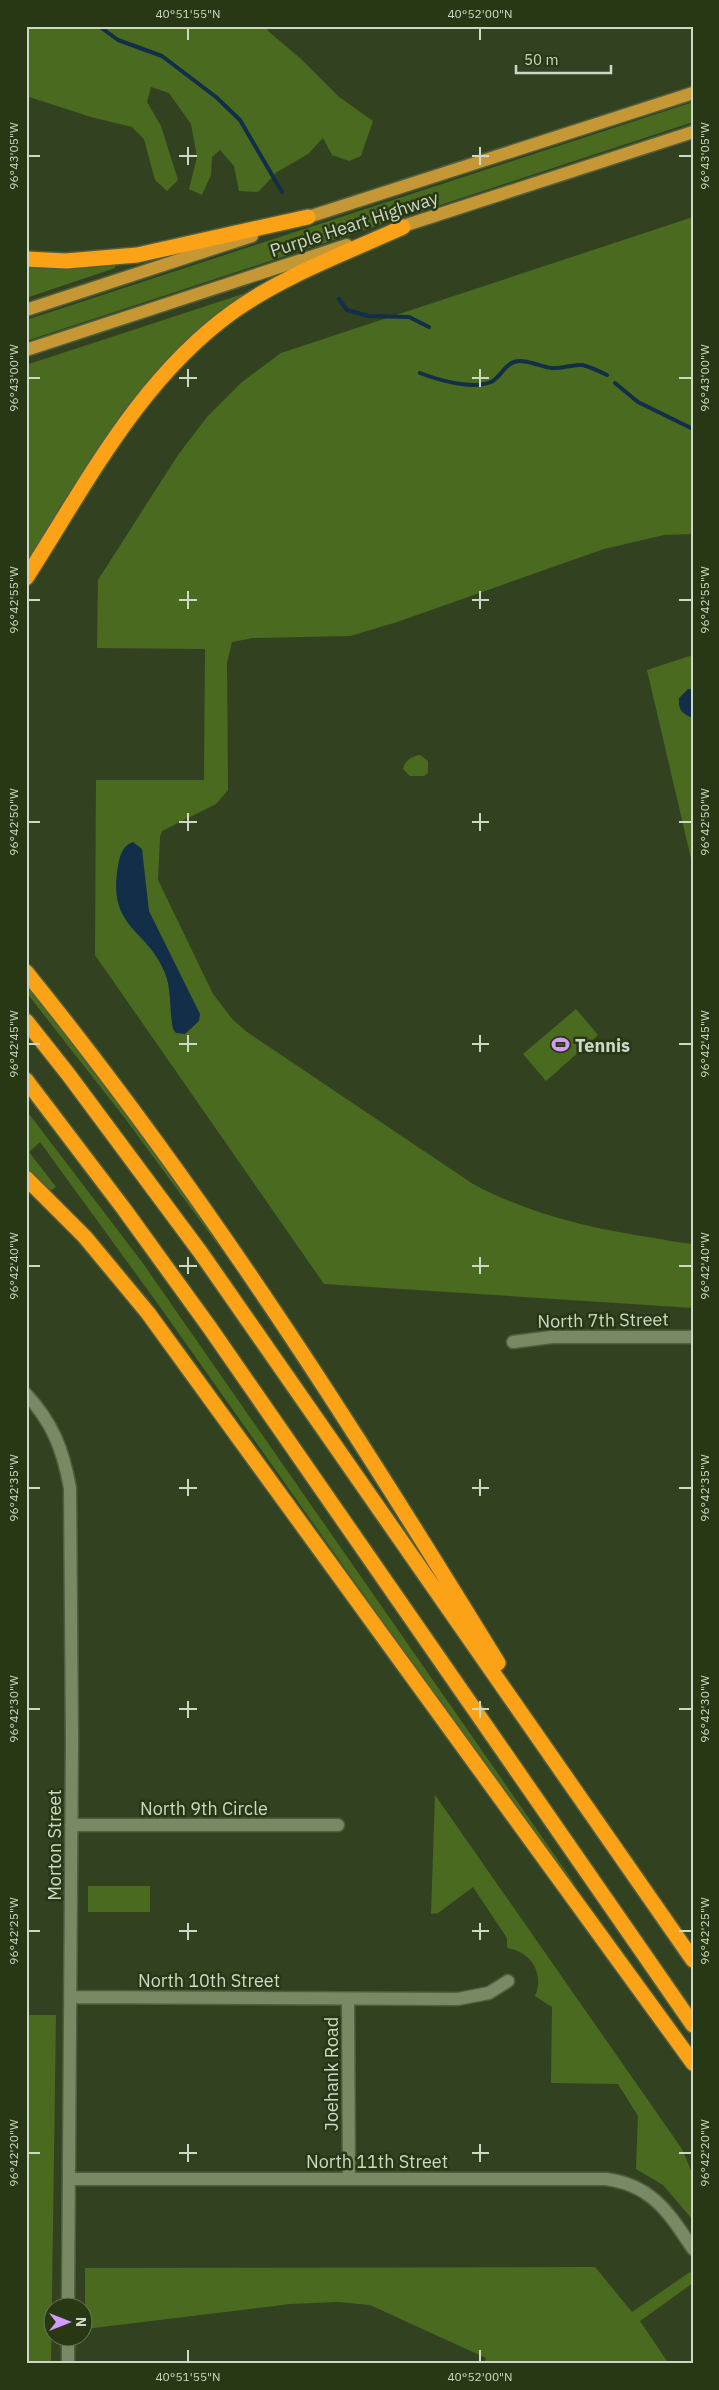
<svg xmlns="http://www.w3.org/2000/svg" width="719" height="2390" viewBox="0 0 719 2390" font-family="'IBM Plex Sans',sans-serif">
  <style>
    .green { fill: #4a6b1f }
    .water { fill: #122e49 }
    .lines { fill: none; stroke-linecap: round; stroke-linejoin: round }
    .stream { stroke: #122e49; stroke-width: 4 }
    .minor-casing { stroke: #505e3f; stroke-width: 15 }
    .major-casing { stroke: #505e3f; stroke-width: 15 }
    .highway-casing { stroke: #505e3f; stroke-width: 18 }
    .minor { stroke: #778a64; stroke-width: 12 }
    .major { stroke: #c69835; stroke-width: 12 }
    .highway { stroke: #fba216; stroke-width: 15 }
    .ticks { fill: none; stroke: #ced9c5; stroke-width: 2 }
    .labels { text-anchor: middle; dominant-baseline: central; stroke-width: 5; stroke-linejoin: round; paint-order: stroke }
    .street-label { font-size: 18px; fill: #ced9c5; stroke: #283815 }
    .poi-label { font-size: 18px; font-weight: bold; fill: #ced9c5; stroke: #283815; text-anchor: start }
    .neatline { fill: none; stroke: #ced9c5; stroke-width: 2 }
    .ticks-label { font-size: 12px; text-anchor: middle; fill: #ced9c5 }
  </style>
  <rect width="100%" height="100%" fill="#324220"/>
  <!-- green -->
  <path class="green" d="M26 26H267L268 31 301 59 339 97 373 121 361 156 349 161 332 155 323 138 308 154 277 172 258 192 239 191 234 166 220 150 212 157 211 175 202 195 189 189 197 157 191 124 169 93 151 87 147 102 161 126 178 180 167 191 155 180 144 139 132 127 91 117 26 96Z
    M693 102V122L26 341V320Z
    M693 217V534L664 535 604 549 397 622 350 636 253 638 232 642 227 663 228 790 216 804 162 831 160 837 158 880 213 994 233 1020 247 1032 473 1184C527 1213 588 1228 647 1237 662 1239 678 1243 693 1244V1308L324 1284 95 955 96 780H204L205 649 97 648 98 580 178 455 207 417 242 382 281 353Z
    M26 263 115 265V268L26 298Z
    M255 290 173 356 26 572V365Z
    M693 655V867L647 670Z
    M420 755 428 761V773L424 776H410L403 769C406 759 411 757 420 755Z
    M26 980 107 1081 241 1270 238 1272 124 1117 26 992Z
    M576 1009 598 1035 546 1081 523 1054Z
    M26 1110 142 1262 574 1883 570 1886 158 1304 40 1142 29 1152 56 1187 50 1191 26 1170Z
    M435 1795 682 2149 693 2175V2220L663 2185 636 2169 638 2116 618 2084 551 2083 552 2007 535 1996C545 1974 531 1951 507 1948V1938L473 1887 438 1913 431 1914Z
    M88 1886H150V1912H88Z
    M26 2015H56L51 2364H26Z
    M595 2267 632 2312 690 2272 693 2276V2283L640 2321 669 2364H484L486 2358 370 2305 338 2302 290 2304 85 2329V2268Z"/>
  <!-- water -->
  <path class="water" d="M688 689H693V718C682 714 678 710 679 698Z
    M133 842 142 849 149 911 200 1014 199 1021 185 1034 176 1033 173 1029C169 1011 172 991 165 973 146 927 107 929 118 866 120 855 122 846 133 842Z"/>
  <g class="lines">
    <!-- stream -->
    <path class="stream" d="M99 26 118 40 162 56 216 97 240 120 282 192
      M339 299 347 310 368 316 409 317 429 327
      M420 373C438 380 472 390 491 382 501 377 504 365 514 362 525 358 540 367 552 368 562 369 572 364 582 365 591 367 599 371 607 375
      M615 383 638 402 693 429"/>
    <defs>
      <path id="minor" d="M513 1342 552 1337H693
        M26 1394C53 1423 63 1450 70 1488L72 1739 68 2308
        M71 1825H338
        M70 1997 458 1999 489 1993 508 1981
        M348 1999 349 2179
        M69 2179H606C652 2185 669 2213 693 2249
        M68 2364V2338"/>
      <path id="major" d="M299 220 693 93
        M394 229 693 132
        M26 310 252 236
        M26 350 347 245"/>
      <path id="highway" d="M26 259 66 261 137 255 308 217
        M26 578C87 483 140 378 234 311 285 275 346 253 403 227
        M26 972C202 1189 352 1425 498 1663
        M26 1021 68 1074 201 1253 693 1960
        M26 1080 124 1209 210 1328 693 2025
        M26 1178 85 1237 148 1313 693 2063"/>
    </defs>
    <!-- minor casing -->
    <use href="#minor" class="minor-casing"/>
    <!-- major casing -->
    <use href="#major" class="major-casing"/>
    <!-- highway casing -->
    <use href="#highway" class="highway-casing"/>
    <!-- minor -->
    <use href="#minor" class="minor"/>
    <!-- major -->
    <use href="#major" class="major"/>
    <!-- highway -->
    <use href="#highway" class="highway"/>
  </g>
  <!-- ticks -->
  <path class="ticks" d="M188 28V40M480 28V40M188 147V165M480 147V165M28 156H40M179 156H197M472 156H489M679 156H692M188 369V387M480 369V387M28 378H40M179 378H197M472 378H489M679 378H692M188 591V609M480 591V609M28 600H40M179 600H197M472 600H489M679 600H692M188 813V831M480 813V831M28 822H40M179 822H197M472 822H489M679 822H692M188 1035V1052M480 1035V1052M28 1044H40M179 1044H197M472 1044H489M679 1044H692M188 1257V1274M480 1257V1274M28 1266H40M179 1266H197M472 1266H489M679 1266H692M188 1479V1496M480 1479V1496M28 1488H40M179 1488H197M472 1488H489M679 1488H692M188 1701V1718M480 1701V1718M28 1709H40M179 1709H197M472 1709H489M679 1709H692M188 1923V1940M480 1923V1940M28 1931H40M179 1931H197M472 1931H489M679 1931H692M188 2144V2162M480 2144V2162M28 2153H40M179 2153H197M472 2153H489M679 2153H692M188 2350V2362M480 2350V2362"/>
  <!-- icons -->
  <defs>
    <symbol id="stadium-bare" viewBox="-9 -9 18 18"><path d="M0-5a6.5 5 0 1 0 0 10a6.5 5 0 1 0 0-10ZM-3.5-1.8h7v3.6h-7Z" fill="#d39cfc" stroke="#283815" stroke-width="2.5" paint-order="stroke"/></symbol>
  </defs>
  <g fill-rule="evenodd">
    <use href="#stadium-bare" x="548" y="1032" width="25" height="25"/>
  </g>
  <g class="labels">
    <!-- street labels -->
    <g class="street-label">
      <text transform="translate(354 224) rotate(-18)">Purple Heart Highway</text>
      <text transform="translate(603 1320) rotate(-1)">North 7th Street</text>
      <text x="204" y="1808">North 9th Circle</text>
      <text transform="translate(54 1845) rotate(-90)">Morton Street</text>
      <text x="209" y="1980">North 10th Street</text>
      <text transform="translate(331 2074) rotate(-90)">Joehank Road</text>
      <text x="377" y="2161">North 11th Street</text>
    </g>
    <!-- poi labels -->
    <g class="poi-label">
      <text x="575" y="1045">Tennis</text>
    </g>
  </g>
  <!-- border -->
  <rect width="719" height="2390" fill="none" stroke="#283815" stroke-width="55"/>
  <!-- north arrow -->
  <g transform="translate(68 2322) rotate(90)"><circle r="24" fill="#283815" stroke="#6a785b"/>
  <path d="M0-4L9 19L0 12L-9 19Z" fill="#d39cfc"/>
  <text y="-8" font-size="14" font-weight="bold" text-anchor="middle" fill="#ced9c5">N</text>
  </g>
  <!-- scale -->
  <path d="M516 65v8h95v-8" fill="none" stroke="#ced9c5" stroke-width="2.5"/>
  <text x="524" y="65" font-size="15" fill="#ced9c5" stroke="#283815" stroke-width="4" paint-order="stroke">50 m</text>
  <rect x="28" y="28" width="664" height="2334" class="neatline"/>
  <g class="ticks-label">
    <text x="188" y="18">40°51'55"N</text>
    <text x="480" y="18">40°52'00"N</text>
    <text transform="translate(705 156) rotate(-90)" y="4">96°43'05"W</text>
    <text transform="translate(14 156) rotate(-90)" y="4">96°43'05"W</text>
    <text transform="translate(705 378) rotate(-90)" y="4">96°43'00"W</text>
    <text transform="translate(14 378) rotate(-90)" y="4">96°43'00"W</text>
    <text transform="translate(14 600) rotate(-90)" y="4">96°42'55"W</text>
    <text transform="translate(705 600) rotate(-90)" y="4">96°42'55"W</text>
    <text transform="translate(14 822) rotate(-90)" y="4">96°42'50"W</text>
    <text transform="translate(705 822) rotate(-90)" y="4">96°42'50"W</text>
    <text transform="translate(14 1044) rotate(-90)" y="4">96°42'45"W</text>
    <text transform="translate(705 1044) rotate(-90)" y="4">96°42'45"W</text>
    <text transform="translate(14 1266) rotate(-90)" y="4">96°42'40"W</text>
    <text transform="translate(705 1266) rotate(-90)" y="4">96°42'40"W</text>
    <text transform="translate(14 1488) rotate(-90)" y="4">96°42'35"W</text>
    <text transform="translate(705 1488) rotate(-90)" y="4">96°42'35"W</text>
    <text transform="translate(14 1709) rotate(-90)" y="4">96°42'30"W</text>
    <text transform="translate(705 1709) rotate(-90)" y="4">96°42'30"W</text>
    <text transform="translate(14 1931) rotate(-90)" y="4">96°42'25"W</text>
    <text transform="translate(705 1931) rotate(-90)" y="4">96°42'25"W</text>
    <text transform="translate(14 2153) rotate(-90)" y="4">96°42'20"W</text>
    <text transform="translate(705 2153) rotate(-90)" y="4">96°42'20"W</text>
    <text x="188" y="2381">40°51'55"N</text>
    <text x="480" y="2381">40°52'00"N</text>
  </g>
</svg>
